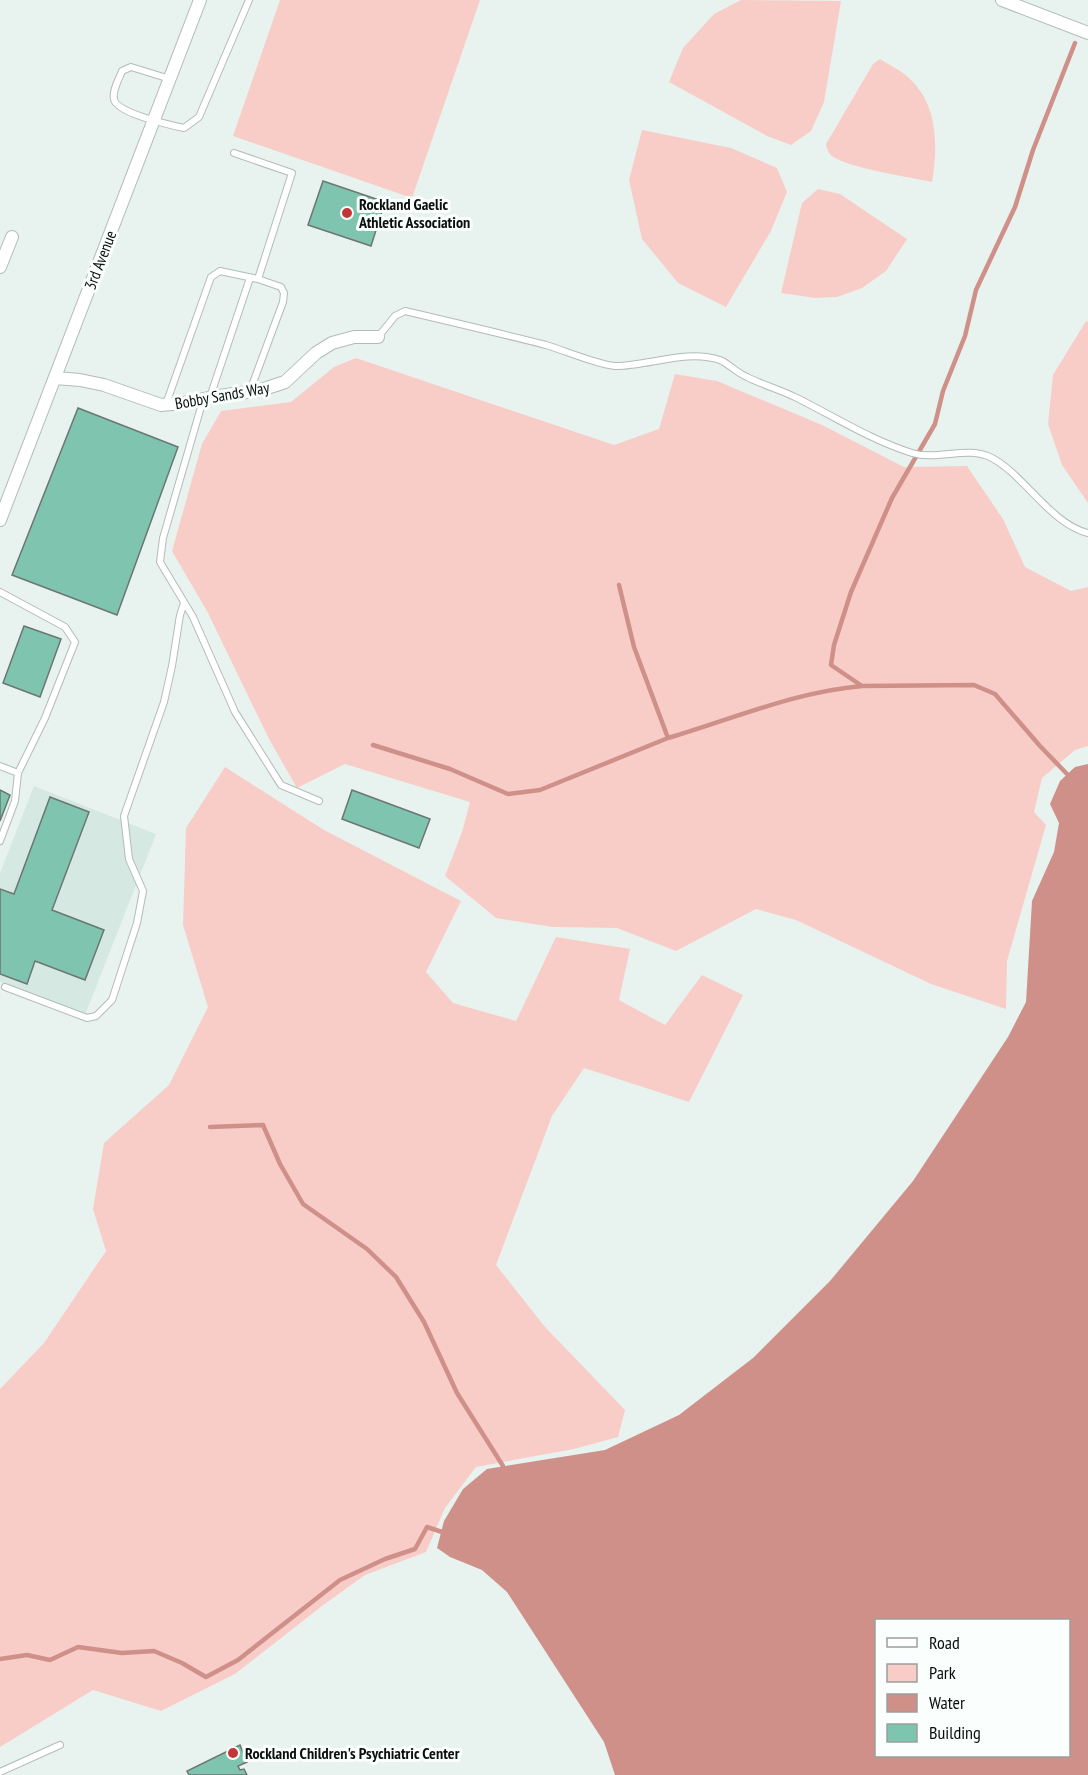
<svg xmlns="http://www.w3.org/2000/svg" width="1088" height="1775" viewBox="0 0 1088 1775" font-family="'PT Sans Narrow',sans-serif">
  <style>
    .built { fill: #d5e8e2 }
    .green { fill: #f8cdc8 }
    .water { fill: #cf908a; fill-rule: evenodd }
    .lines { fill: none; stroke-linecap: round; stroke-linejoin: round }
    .stream { stroke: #cf908a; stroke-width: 4.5 }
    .building { fill: #7ec4af; stroke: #6c7672; stroke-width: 1.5 }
    .lane-casing { stroke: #b2bcb8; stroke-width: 8 }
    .street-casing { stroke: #b2bcb8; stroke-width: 14 }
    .lane { stroke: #fff; stroke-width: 6 }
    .street { stroke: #fff; stroke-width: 12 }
    .poi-dot { fill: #c43537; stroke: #fafffd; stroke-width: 2 }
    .labels { text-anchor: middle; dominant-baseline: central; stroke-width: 6; stroke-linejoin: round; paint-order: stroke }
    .poi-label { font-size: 16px; font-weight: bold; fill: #0b0f0e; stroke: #fafffd; text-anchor: start }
    .street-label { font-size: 16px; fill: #0b0f0e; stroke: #fafffd }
  </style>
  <rect width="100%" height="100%" fill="#e8f3ef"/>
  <!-- built -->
  <path class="built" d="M34 786 156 834 85 1015 0 982V873Z"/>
  <!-- green -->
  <path class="green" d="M280 0H480L412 198 233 136Z
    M741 0 841 1 824 102 811 131 791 145 767 136 669 82 683 48 714 14Z
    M880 59C889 65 903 71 911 80 938 106 938 147 932 182 910 177 848 168 832 156 828 153 827 148 826 144L873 64Z
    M642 130 731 148 777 168 787 192 771 231 726 307 678 283 642 239 629 180Z
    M818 189 840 194 907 239 886 271 862 288 837 297 815 298 781 293 802 203Z
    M1086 321 1088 322V503L1062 465 1048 424 1053 375Z
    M356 358 614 445 659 429 675 374 717 381 822 425 904 467 967 466 1003 519 1025 567 1071 591 1088 587V746L1075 750 1042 778 1034 812 1046 825 1007 961 1006 1009 931 984 796 920 756 909 676 951 617 928 553 927 496 918 445 876 462 832 470 802 345 764 297 788 269 739 208 613 172 551 202 444 221 411 291 402 334 367Z
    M225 767 324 830 461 901 426 972 453 1003 516 1021 556 937 630 949 619 1000 665 1025 702 975 743 995 689 1102 584 1068 552 1116 496 1265 545 1327 625 1410 618 1437 574 1449 476 1467 445 1508 426 1552 365 1575 322 1606 235 1674 161 1711 93 1690 0 1747V1389L44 1343 106 1251 93 1209 104 1143 169 1085 208 1007 183 925 186 828Z"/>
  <!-- water -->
  <path class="water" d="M1088 764V1775H615L604 1742 507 1592 482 1570 450 1557 437 1548 444 1521 463 1489 487 1469 605 1450 679 1415 753 1358 830 1281 913 1181 1008 1037 1026 1002 1032 901 1054 852 1059 823 1050 804 1060 781 1075 767ZM876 1620H1068V1756H876Z"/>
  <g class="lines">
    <!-- stream -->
    <path class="stream" d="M619 585 634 647 668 738C733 719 794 692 862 686
      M373 745 450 769 508 794 540 790 668 738
      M1067 774 1040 746 995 694 974 685 862 686 831 665 834 645 851 592 892 498 935 424 943 391 965 336 976 290 1015 207 1033 150 1075 43
      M210 1127 263 1125 280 1164 303 1204 367 1249 396 1277 424 1322 457 1393 503 1466
      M0 1659 27 1655 50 1660 78 1647 122 1653 154 1651 182 1663 206 1677 238 1660 340 1580 385 1559 415 1549 427 1527 442 1532"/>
  </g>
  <!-- building -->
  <path class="building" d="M323 181 385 202 371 246 308 225Z
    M78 408 178 447 117 615 12 575Z
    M24 626 61 639 40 697 3 683Z
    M0 790 10 795 0 821Z
    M352 790 430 819 419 848 342 819Z
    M50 797 89 812 52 910 104 930 85 980 35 961 27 984 0 974V889L14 894Z
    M240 1745 247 1762 238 1766 240 1770 244 1769 247 1775H189L187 1771Z"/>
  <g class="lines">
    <defs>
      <path id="lane" d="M170 79 131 67 122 71C119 79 112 91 114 99 116 113 170 125 184 128L199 117 249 0
        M234 153 292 173 258 279
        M378 337 395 316 405 311C452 322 499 333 546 345 563 350 601 366 616 366 649 366 686 349 720 360 729 364 737 373 747 377 763 385 781 390 797 398 835 417 871 440 912 453 938 461 968 445 992 458 1024 475 1052 525 1088 533
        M210 397 250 278
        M203 400 163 538 160 562 193 617 235 712 281 785 319 801
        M166 404 211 277 220 271 258 279 281 287 284 293 283 302 250 391
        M0 592 65 627 75 642 45 718 18 773 0 766
        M0 841 15 801 18 773
        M5 987 87 1018 96 1016 112 1000 137 923 143 891 129 859 124 816 164 702 172 666 180 615 184 603
        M0 1772 60 1745"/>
      <path id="street" d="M1002 0 1088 33
        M0 267 12 237
        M55 378 80 380 104 385 161 405 183 403 219 396 261 390 285 382 316 353 332 343 354 337H378
        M0 520 200 0"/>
    </defs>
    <!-- lane casing -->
    <use href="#lane" class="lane-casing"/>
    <!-- street casing -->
    <use href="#street" class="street-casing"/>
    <!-- lane -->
    <use href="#lane" class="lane"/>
    <!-- street -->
    <use href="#street" class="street"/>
  </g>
  <!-- markers -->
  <g class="poi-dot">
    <circle cx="347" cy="213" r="6"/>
    <circle cx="233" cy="1753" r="6"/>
  </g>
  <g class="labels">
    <!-- poi labels -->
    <g class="poi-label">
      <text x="359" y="204">Rockland Gaelic<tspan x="359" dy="18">Athletic Association</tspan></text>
      <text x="245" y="1753">Rockland Children's Psychiatric Center</text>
    </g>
    <!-- street labels -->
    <g class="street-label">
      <text transform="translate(100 260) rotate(-69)">3rd Avenue</text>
      <text transform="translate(222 395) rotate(-10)">Bobby Sands Way</text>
    </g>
  </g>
  <!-- legend -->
  <rect x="875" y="1619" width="195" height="138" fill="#fafffd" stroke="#9a9f9d" stroke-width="1.5"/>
  <rect x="887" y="1638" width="30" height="9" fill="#ffffff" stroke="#9a9f9d" stroke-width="1.5"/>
  <text x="929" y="1649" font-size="18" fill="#0b0f0e">Road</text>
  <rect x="887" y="1664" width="30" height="18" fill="#f8cdc8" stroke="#9a9f9d" stroke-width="1.5"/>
  <text x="929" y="1679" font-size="18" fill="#0b0f0e">Park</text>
  <rect x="887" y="1694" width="30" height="18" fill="#cf908a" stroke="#9a9f9d" stroke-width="1.5"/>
  <text x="929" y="1709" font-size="18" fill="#0b0f0e">Water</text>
  <rect x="887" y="1724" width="30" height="18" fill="#7ec4af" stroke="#9a9f9d" stroke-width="1.5"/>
  <text x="929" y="1739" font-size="18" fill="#0b0f0e">Building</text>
</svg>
